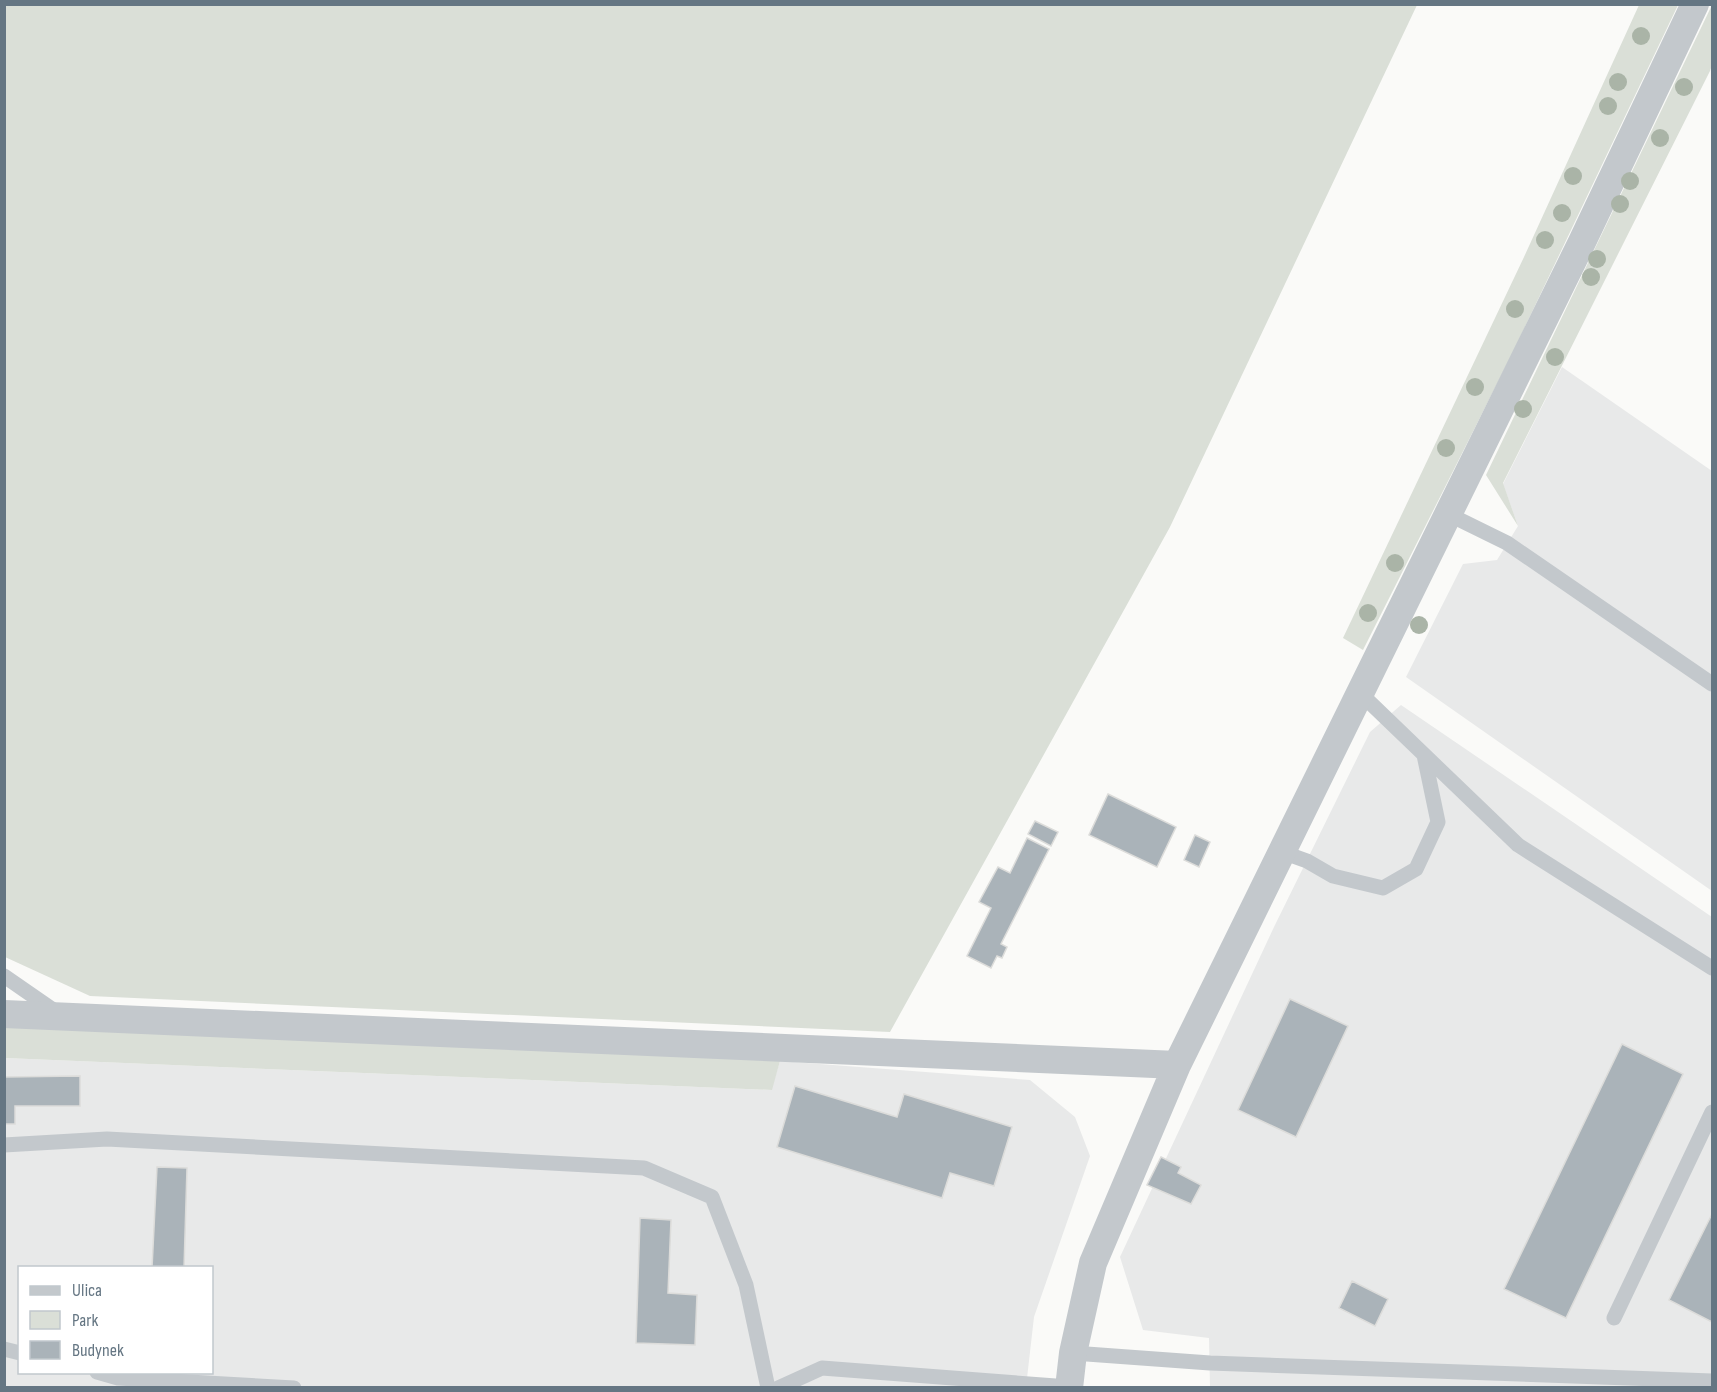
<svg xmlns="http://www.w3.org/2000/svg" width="1717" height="1392" viewBox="0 0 1717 1392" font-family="'Sofia Sans Condensed',sans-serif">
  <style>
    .built { fill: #e8e9e9; fill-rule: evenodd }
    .green { fill: #dadfd7 }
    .building { fill: #aab3b9; stroke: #dcdcda; stroke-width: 1.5 }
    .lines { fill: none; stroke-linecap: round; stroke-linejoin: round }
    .service { stroke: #c3c8cc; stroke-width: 15 }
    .minor { stroke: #c3c8cc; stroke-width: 28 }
    .tree { fill: #aab4a7 }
  </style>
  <rect width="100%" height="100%" fill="#fafaf8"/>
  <!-- built -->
  <path class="built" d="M1562 367 1712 471V891L1406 677 1463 564 1497 560 1518 526 1503 484Z
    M1401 705 1712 917V1387H1210L1209 1338 1143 1330 1120 1257 1274 927 1370 732Z
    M5 1058 771 1090 780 1061 1030 1080 1075 1117 1090 1156 1034 1317 1026 1387 5 1388ZM20 1268H212V1372H20Z"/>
  <!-- green -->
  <path class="green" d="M5 4H1417V5L1170 527 890 1032 90 996 5 957Z
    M1639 5H1678L1513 352 1363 650 1343 638 1524 257Z
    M1712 5V65L1710 71 1503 483 1518 526 1486 475Z
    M5 1025 780 1061 772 1090 5 1058Z"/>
  <!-- building -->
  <path class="building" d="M1108 794 1176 827 1157 867 1089 835Z
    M1035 821 1058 832 1051 846 1028 834Z
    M1195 835 1210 842 1199 867 1184 860Z
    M1027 838 1049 849 1001 944 1007 947 1002 958 997 956 991 968 967 956 991 908 979 902 998 867 1010 873Z
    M1290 999 1348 1026 1296 1137 1238 1110Z
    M1622 1044 1683 1074 1566 1318 1504 1289Z
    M80 1076V1106H15V1124H4V1077Z
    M795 1086 897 1117 904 1094 1012 1127 994 1186 950 1173 942 1198 777 1147Z
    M1161 1157 1181 1167 1178 1173 1201 1185 1191 1204 1147 1185Z
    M157 1167 187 1168 184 1268H152Z
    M1712 1214V1322L1669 1300Z
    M640 1218 671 1220 668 1293 697 1295 695 1345 636 1343Z
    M1352 1281 1388 1299 1375 1326 1339 1308Z"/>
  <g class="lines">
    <!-- service -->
    <path class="service" d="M1448 514 1507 543 1712 684
      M1360 693 1518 845 1712 968
      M1282 852 1307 861 1333 876 1383 888 1416 869 1438 822 1424 755
      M4 976 56 1012
      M4 1145 107 1139 644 1168 712 1197 746 1285 768 1388
      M1614 1318 1712 1112
      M4 1349 20 1353
      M1073 1353 1210 1363 1712 1381
      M97 1372 118 1378 294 1388
      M778 1388 822 1368 1069 1387"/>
    <!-- minor -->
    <path class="minor" d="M4 1014 1177 1065
      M1069 1388 1073 1353 1093 1263 1177 1065 1582 242 1695 4"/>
  </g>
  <!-- trees -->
  <g class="tree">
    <circle cx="1641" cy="36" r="9"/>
    <circle cx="1618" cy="82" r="9"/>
    <circle cx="1684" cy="87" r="9"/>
    <circle cx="1608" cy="106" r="9"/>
    <circle cx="1660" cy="138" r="9"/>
    <circle cx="1573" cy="176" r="9"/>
    <circle cx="1630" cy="181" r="9"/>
    <circle cx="1620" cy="204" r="9"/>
    <circle cx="1562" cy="213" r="9"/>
    <circle cx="1545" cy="240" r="9"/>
    <circle cx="1597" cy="259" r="9"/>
    <circle cx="1591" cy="277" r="9"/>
    <circle cx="1515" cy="309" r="9"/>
    <circle cx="1555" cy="357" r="9"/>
    <circle cx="1475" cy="387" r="9"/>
    <circle cx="1523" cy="409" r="9"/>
    <circle cx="1446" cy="448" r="9"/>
    <circle cx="1395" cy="563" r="9"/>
    <circle cx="1368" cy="613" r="9"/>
    <circle cx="1419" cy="625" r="9"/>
  </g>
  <!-- border -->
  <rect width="1717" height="1392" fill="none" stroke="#657683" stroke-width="12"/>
  <!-- legend -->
  <rect x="18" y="1266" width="195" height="108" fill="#ffffff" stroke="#c1c8cd" stroke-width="1.5"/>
  <rect x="30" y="1286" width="30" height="9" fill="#c3c8cc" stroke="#c1c8cd" stroke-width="1.5"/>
  <text x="72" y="1296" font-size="18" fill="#657683">Ulica</text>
  <rect x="30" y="1311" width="30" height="18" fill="#dadfd7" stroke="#c1c8cd" stroke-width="1.5"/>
  <text x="72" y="1326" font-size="18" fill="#657683">Park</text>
  <rect x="30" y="1341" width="30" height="18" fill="#aab3b9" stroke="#c1c8cd" stroke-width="1.5"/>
  <text x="72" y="1356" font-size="18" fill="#657683">Budynek</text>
</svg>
